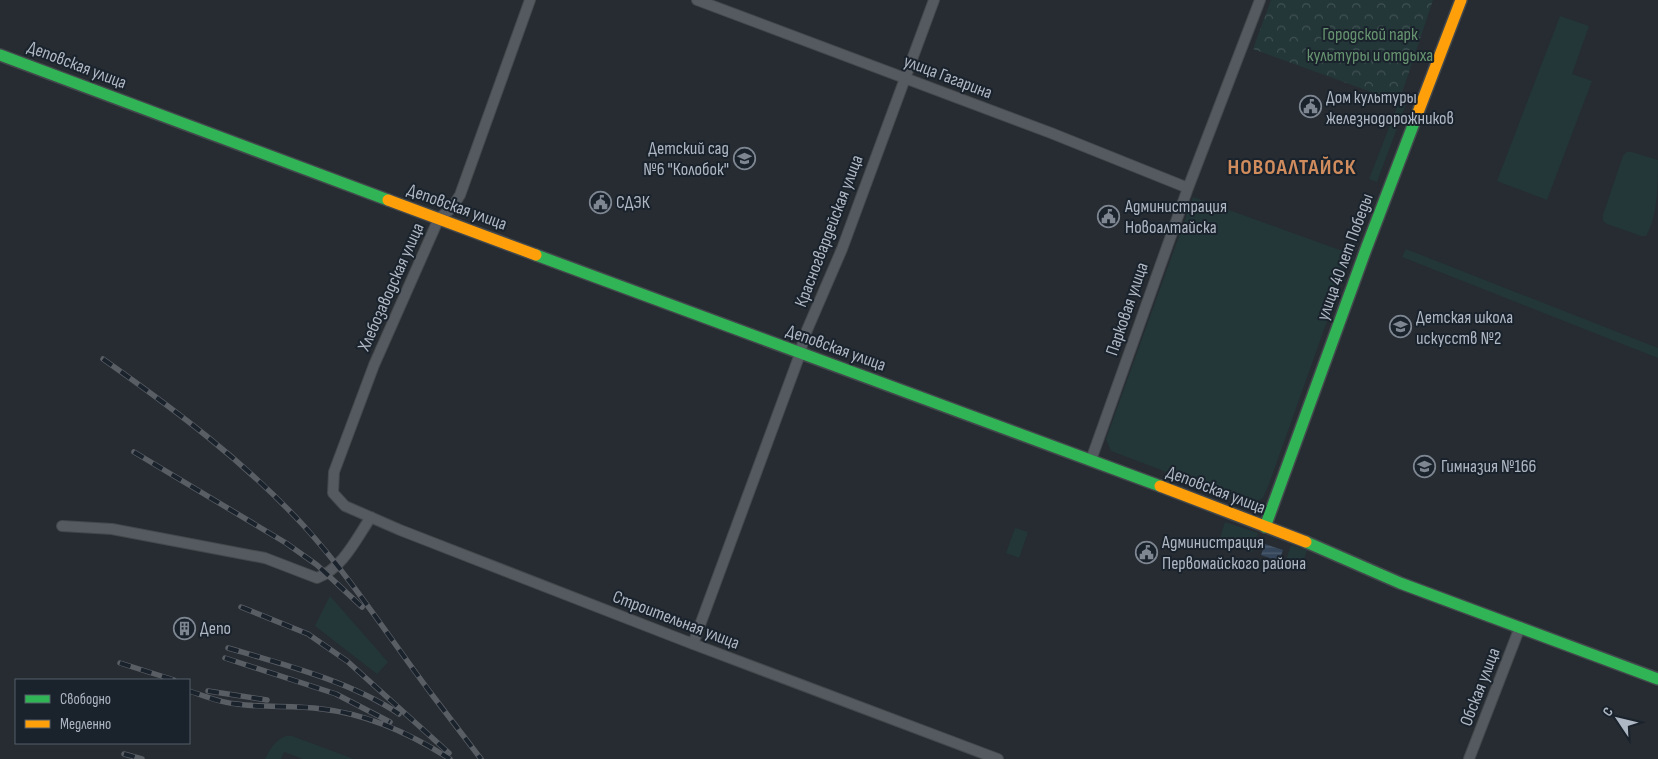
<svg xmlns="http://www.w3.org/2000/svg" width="1658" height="759" viewBox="0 0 1658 759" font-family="'Sofia Sans Condensed',sans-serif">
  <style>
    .grass { fill: #233638 }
    .park { fill: url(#park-crowns) }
    .water { fill: url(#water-rules) }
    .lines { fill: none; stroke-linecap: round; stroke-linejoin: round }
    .street-casing { stroke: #43484c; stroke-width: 12 }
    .fast-casing { stroke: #43484c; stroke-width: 14 }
    .slow-casing { stroke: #43484c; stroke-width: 14 }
    .street { stroke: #555960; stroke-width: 10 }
    .fast { stroke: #30b455; stroke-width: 11 }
    .slow { stroke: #ff9f0a; stroke-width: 11 }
    .rail-casing { stroke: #595d64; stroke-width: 5.5 }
    .rail { stroke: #1a222c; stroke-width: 4; stroke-dasharray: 11; stroke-linecap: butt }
    .labels { text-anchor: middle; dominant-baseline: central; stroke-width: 4; stroke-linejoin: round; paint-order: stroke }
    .park-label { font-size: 18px; fill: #679470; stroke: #1a222c }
    .street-label { font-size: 18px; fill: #aeb7c4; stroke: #1a222c }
    .poi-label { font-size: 18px; fill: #aeb7c4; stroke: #1a222c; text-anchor: start }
    .district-label { font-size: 22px; font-weight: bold; letter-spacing: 1px; fill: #d08c5d; stroke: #1a222c }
  </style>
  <defs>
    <pattern id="park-crowns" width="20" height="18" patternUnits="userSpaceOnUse" patternTransform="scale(1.25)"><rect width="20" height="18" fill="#233638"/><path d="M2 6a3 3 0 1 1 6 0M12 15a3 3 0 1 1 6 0" fill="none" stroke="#405153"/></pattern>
    <pattern id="water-rules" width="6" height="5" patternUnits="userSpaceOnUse" patternTransform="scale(1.25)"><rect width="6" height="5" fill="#35465b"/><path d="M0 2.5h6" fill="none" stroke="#505e71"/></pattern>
  </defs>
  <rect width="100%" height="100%" fill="#262c32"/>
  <!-- grass -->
  <path class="grass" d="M1560 16 1589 26 1572 74 1592 81 1547 200 1497 181Z
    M1399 102 1406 104 1377 182 1369 179Z
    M1627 152H1632L1658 160C1658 185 1658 216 1646 236H1641L1607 224 1603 221V215L1623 156Z
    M1193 197 1351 254 1269 484 1263 498 1251 504 1111 451 1106 439Z
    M1406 249 1658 348V358L1402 257Z
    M1225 522 1258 533 1252 552 1219 541Z
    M1015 528 1028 532 1019 558 1006 553Z
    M1291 545 1307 550 1301 568 1285 563Z
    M330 596 388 662 377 674 315 626Z
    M286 736H292L354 759H303L284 752 281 759H265C270 749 275 740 286 736Z"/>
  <!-- park -->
  <path class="park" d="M1271 0H1433L1399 102 1253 49Z"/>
  <!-- water -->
  <path class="water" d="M1265 544 1283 550 1279 561 1261 555Z"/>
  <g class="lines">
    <defs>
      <path id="street" d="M530 0 460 195 451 209 439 218 374 365 334 472 333 493 345 506 400 530 693 644 998 759
        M697 0 1051 133 1188 188
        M1091 460 1188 188 1260 0
        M62 526 112 529 265 558 317 578C343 568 356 539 371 517
        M693 644 800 354 804 337 842 249 934 0
        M1469 759 1520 627"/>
      <path id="fast" d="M0 55 388 200
        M536 255 1160 486
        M1265 527 1366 249 1417 115
        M1306 542 1400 583 1658 679"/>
      <path id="slow" d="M1417 115 1461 0
        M388 200 536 255
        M1160 486 1306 542"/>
    </defs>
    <!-- street casing -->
    <use href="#street" class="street-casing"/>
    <!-- fast casing -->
    <use href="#fast" class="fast-casing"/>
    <!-- slow casing -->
    <use href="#slow" class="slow-casing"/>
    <!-- street -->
    <use href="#street" class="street"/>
    <!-- fast -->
    <use href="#fast" class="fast"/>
    <!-- slow -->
    <use href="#slow" class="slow"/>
    <defs>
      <path id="rail" d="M103 359C174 409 245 462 304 526 352 579 390 639 433 696 449 717 465 738 481 759
        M134 452 286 543 317 565 362 607
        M241 607 308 634 347 661 449 753
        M228 648C283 664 352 682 399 714
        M225 658 336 694 390 722
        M120 663 174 680
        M189 691C205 696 221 703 237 704 265 708 293 705 322 709 368 714 411 734 450 759
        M208 691 267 700
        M124 754 142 759"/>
    </defs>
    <!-- rail casing -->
    <use href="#rail" class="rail-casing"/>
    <!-- rail -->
    <use href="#rail" class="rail"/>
  </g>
  <!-- icons -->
  <defs>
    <symbol id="civic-ring" viewBox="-11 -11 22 22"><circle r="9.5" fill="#1a222c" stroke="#7e8691" stroke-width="1.5"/><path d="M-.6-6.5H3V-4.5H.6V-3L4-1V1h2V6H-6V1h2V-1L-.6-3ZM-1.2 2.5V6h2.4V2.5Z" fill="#7e8691"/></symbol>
    <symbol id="school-ring" viewBox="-11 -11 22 22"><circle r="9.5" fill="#1a222c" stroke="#7e8691" stroke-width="1.5"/><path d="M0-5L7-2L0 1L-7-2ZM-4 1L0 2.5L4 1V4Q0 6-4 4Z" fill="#7e8691"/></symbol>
    <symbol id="building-ring" viewBox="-11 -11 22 22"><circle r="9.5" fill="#1a222c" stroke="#7e8691" stroke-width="1.5"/><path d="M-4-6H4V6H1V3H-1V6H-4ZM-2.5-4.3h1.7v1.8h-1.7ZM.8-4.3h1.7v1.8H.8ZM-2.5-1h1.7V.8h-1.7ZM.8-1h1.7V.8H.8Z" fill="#7e8691"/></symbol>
  </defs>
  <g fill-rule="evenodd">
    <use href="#civic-ring" x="1298" y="94" width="25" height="25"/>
    <use href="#school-ring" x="732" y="146" width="25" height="25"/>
    <use href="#civic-ring" x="588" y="190" width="25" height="25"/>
    <use href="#civic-ring" x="1096" y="204" width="25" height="25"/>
    <use href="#school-ring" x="1388" y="314" width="25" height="25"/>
    <use href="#school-ring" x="1412" y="454" width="25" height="25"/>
    <use href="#civic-ring" x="1134" y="540" width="25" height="25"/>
    <use href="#building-ring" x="172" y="616" width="25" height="25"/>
  </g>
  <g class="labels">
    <!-- park labels -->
    <g class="park-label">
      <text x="1370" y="34">Городской парк<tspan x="1370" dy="21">культуры и отдыха</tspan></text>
    </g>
    <!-- street labels -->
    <g class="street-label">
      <text transform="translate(77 65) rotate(21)">Деповская улица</text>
      <text transform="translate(948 77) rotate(21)">улица Гагарина</text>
      <text transform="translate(457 207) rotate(20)">Деповская улица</text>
      <text transform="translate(829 231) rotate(-69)">Красногвардейская улица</text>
      <text transform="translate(1345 257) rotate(-70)">улица 40 лет Победы</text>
      <text transform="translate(391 287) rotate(-66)">Хлебозаводская улица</text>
      <text transform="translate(1127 309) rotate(-71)">Парковая улица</text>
      <text transform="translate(836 348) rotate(20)">Деповская улица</text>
      <text transform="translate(1216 490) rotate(21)">Деповская улица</text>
      <text transform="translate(676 620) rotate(21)">Строительная улица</text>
      <text transform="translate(1480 687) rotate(-69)">Обская улица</text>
    </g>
    <!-- poi labels -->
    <g class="poi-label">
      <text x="1326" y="97">Дом культуры<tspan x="1326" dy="21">железнодорожников</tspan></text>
      <text x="729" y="148" text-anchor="end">Детский сад<tspan x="729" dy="21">№6 "Колобок"</tspan></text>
      <text x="616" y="202">СДЭК</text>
      <text x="1125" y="206">Администрация<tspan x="1125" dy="21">Новоалтайска</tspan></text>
      <text x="1416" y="317">Детская школа<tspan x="1416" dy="21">искусств №2</tspan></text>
      <text x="1441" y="466">Гимназия №166</text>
      <text x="1162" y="542">Администрация<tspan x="1162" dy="21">Первомайского района</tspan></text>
      <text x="200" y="628">Депо</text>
    </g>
    <!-- district labels -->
    <g class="district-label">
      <text x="1292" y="167">НОВОАЛТАЙСК</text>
    </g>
  </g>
  <!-- legend -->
  <rect x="15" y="679" width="175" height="65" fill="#1a222c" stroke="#555e69"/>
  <rect x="25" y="695" width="25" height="8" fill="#30b455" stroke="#555e69"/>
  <text x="60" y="704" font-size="15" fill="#aeb7c4">Свободно</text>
  <rect x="25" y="720" width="25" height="8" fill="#ff9f0a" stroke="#555e69"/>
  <text x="60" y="729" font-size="15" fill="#aeb7c4">Медленно</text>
  <!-- north arrow -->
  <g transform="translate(1618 719) rotate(305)" stroke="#1a222c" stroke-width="4" paint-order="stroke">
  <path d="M0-4L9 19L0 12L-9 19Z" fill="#aeb7c4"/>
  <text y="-8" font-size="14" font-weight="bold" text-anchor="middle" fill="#aeb7c4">С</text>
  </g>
</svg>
